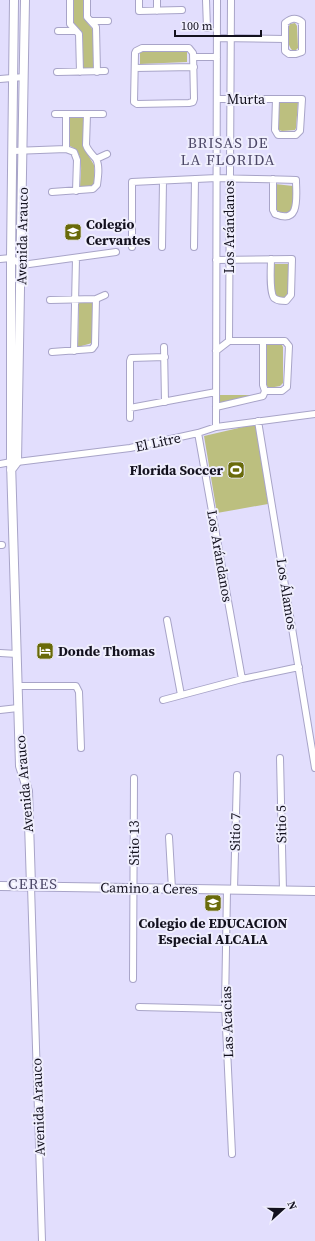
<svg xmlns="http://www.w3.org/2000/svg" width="315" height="1241" viewBox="0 0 315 1241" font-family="'Source Serif 4',serif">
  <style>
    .green { fill: #bcbf7f }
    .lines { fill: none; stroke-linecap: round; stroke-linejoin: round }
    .minor-casing { stroke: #a8a4c8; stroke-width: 8 }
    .tertiary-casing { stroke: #a8a4c8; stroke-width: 10 }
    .minor { stroke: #fff; stroke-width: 6 }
    .tertiary { stroke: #fff; stroke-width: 8 }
    .labels { text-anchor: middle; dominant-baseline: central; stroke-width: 4; stroke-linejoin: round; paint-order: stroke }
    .street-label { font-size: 14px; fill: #13111e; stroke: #efeefd }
    .poi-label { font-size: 14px; font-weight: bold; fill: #13111e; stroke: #efeefd; text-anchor: start }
    .neighbourhood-label { font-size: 15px; letter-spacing: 1px; fill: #4d4867; stroke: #efeefd }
  </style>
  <rect width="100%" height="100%" fill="#e2defd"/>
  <!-- green -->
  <path class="green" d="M73 0H83V17L93 30 94 69H83V35L73 25Z
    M295 23 297 26 298 48 295 51 292 50C287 45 286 30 290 24Z
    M187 51V62L140 64V52Z
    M278 101 298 102 296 128 295 130 282 131 279 130Z
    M69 118H83L85 150 94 165 95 183 92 186 80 189C80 175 86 152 70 146Z
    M275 184 293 186V209L288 213 277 212 275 209Z
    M274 264H290L288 295 285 298 280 299 274 293Z
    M79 302H92V343L78 347Z
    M267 345H282L283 347V383L280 386 269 388 267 386Z
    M219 395H255L219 405Z
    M256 424 268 504 217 513 204 436Z"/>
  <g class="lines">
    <defs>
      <path id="minor" d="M70 0V24L79 34 80 72
        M87 0V17L96 27 97 72
        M139 0V11L182 10
        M157 0V11
        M206 0 207 28
        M91 21H108
        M58 31H76
        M217 38 285 39V23C291 18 296 17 302 22V52L296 54H289L285 51V39
        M142 48H189L193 53 194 99 193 102 189 103 137 104 134 102 135 53 136 51Z
        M193 57H217
        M135 68 194 67
        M57 72 105 71
        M0 79 24 77
        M217 99H302L300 131 296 135H278L275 130 276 99
        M55 114H103
        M66 114V149
        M13 151 66 149 74 152 77 160 76 191
        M96 159 107 154
        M52 192 93 189 97 185C98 177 100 166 96 159 92 154 88 151 86 145L87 114
        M132 247V182L217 178C243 179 270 179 296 180 296 196 301 225 275 214L273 210V179
        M162 247 163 181
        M194 247 195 179
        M0 259 11 258 22 265 116 252
        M216 260 292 259 291 295 286 301C281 301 278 301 274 298 269 292 271 267 271 259
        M50 300 96 299 105 295
        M229 341 231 0
        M229 341H285L289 346 287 387 282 391H265L263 385V341
        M164 347 165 402
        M74 351 76 258
        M216 351 229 341
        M52 352 92 349 95 345 96 299
        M216 407 263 396 265 391
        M130 408 216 392
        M130 418V361L131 358 165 357
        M258 421 315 768
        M216 427 217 0
        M198 433 242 679
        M17 462 130 448 198 433 216 427 315 414
        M0 464 11 462
        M0 545H2
        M167 620 181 695
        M0 653 17 654
        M18 686H76L79 692 81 748
        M163 700 242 679 299 667
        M0 710 18 708
        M280 758 283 891
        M169 837 172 889
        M31 886 42 1241
        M227 890 225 1006 232 1154
        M234 890 237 775
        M133 979 134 778
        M139 1007 225 1009"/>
      <path id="tertiary" d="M14 0 11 258V462L20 766 28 791 31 886
        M11 470 17 462 25 0
        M0 886 315 891"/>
    </defs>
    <!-- minor casing -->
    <use href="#minor" class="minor-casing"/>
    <!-- tertiary casing -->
    <use href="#tertiary" class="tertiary-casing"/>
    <!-- minor -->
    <use href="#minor" class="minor"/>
    <!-- tertiary -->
    <use href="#tertiary" class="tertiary"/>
  </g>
  <!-- icons -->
  <defs>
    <symbol id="school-square" viewBox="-11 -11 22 22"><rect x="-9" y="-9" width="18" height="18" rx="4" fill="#696a09" stroke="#efeefd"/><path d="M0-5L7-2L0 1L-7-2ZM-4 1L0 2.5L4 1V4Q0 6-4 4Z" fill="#fff"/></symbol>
    <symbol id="stadium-square" viewBox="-11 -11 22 22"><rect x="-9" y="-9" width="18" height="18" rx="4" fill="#696a09" stroke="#efeefd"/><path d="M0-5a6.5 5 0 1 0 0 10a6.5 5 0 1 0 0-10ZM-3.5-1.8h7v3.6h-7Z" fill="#fff"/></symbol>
    <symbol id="hotel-square" viewBox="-11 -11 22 22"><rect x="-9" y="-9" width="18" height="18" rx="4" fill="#696a09" stroke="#efeefd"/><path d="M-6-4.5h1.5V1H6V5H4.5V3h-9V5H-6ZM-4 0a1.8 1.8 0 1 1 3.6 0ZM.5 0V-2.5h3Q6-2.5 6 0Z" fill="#fff"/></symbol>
  </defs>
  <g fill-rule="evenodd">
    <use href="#school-square" x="63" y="222" width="20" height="20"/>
    <use href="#stadium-square" x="226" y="460" width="20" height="20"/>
    <use href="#hotel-square" x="35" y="641" width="20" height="20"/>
    <use href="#school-square" x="203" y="893" width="20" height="20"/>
  </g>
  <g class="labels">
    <!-- street labels -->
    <g class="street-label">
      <text x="246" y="99">Murta</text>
      <text transform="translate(229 227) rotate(-90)">Los Arándanos</text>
      <text transform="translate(22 236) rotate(-89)">Avenida Arauco</text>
      <text transform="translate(158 442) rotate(-12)">El Litre</text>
      <text transform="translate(220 556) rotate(80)">Los Arándanos</text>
      <text transform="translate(287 594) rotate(81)">Los Álamos</text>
      <text transform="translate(24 784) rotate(-95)">Avenida Arauco</text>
      <text transform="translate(281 824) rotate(-91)">Sitio 5</text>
      <text transform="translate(235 832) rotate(-89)">Sitio 7</text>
      <text transform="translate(134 843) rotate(-90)">Sitio 13</text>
      <text transform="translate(149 888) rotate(1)">Camino a Ceres</text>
      <text transform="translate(227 1022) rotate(-92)">Las Acacias</text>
      <text transform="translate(38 1107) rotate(-92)">Avenida Arauco</text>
    </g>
    <!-- poi labels -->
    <g class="poi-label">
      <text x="86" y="224">Colegio<tspan x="86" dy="16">Cervantes</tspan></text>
      <text x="223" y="470" text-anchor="end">Florida Soccer</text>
      <text x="58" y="651">Donde Thomas</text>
      <text x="213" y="923" text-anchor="middle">Colegio de EDUCACION<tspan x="213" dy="16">Especial ALCALA</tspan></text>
    </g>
    <!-- neighbourhood labels -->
    <g class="neighbourhood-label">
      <text x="228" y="142">BRISAS DE<tspan x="228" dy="17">LA FLORIDA</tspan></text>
      <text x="33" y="883">CERES</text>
    </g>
  </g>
  <!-- north arrow -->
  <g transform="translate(283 1209) rotate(69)" stroke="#efeefd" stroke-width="3" paint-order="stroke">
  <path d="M0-3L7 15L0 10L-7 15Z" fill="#13111e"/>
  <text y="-6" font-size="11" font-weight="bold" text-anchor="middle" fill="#13111e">N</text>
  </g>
  <!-- scale -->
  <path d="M175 30v6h86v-6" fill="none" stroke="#13111e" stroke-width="2"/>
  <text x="181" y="30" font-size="12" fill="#13111e" stroke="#efeefd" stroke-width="3" paint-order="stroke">100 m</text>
</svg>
